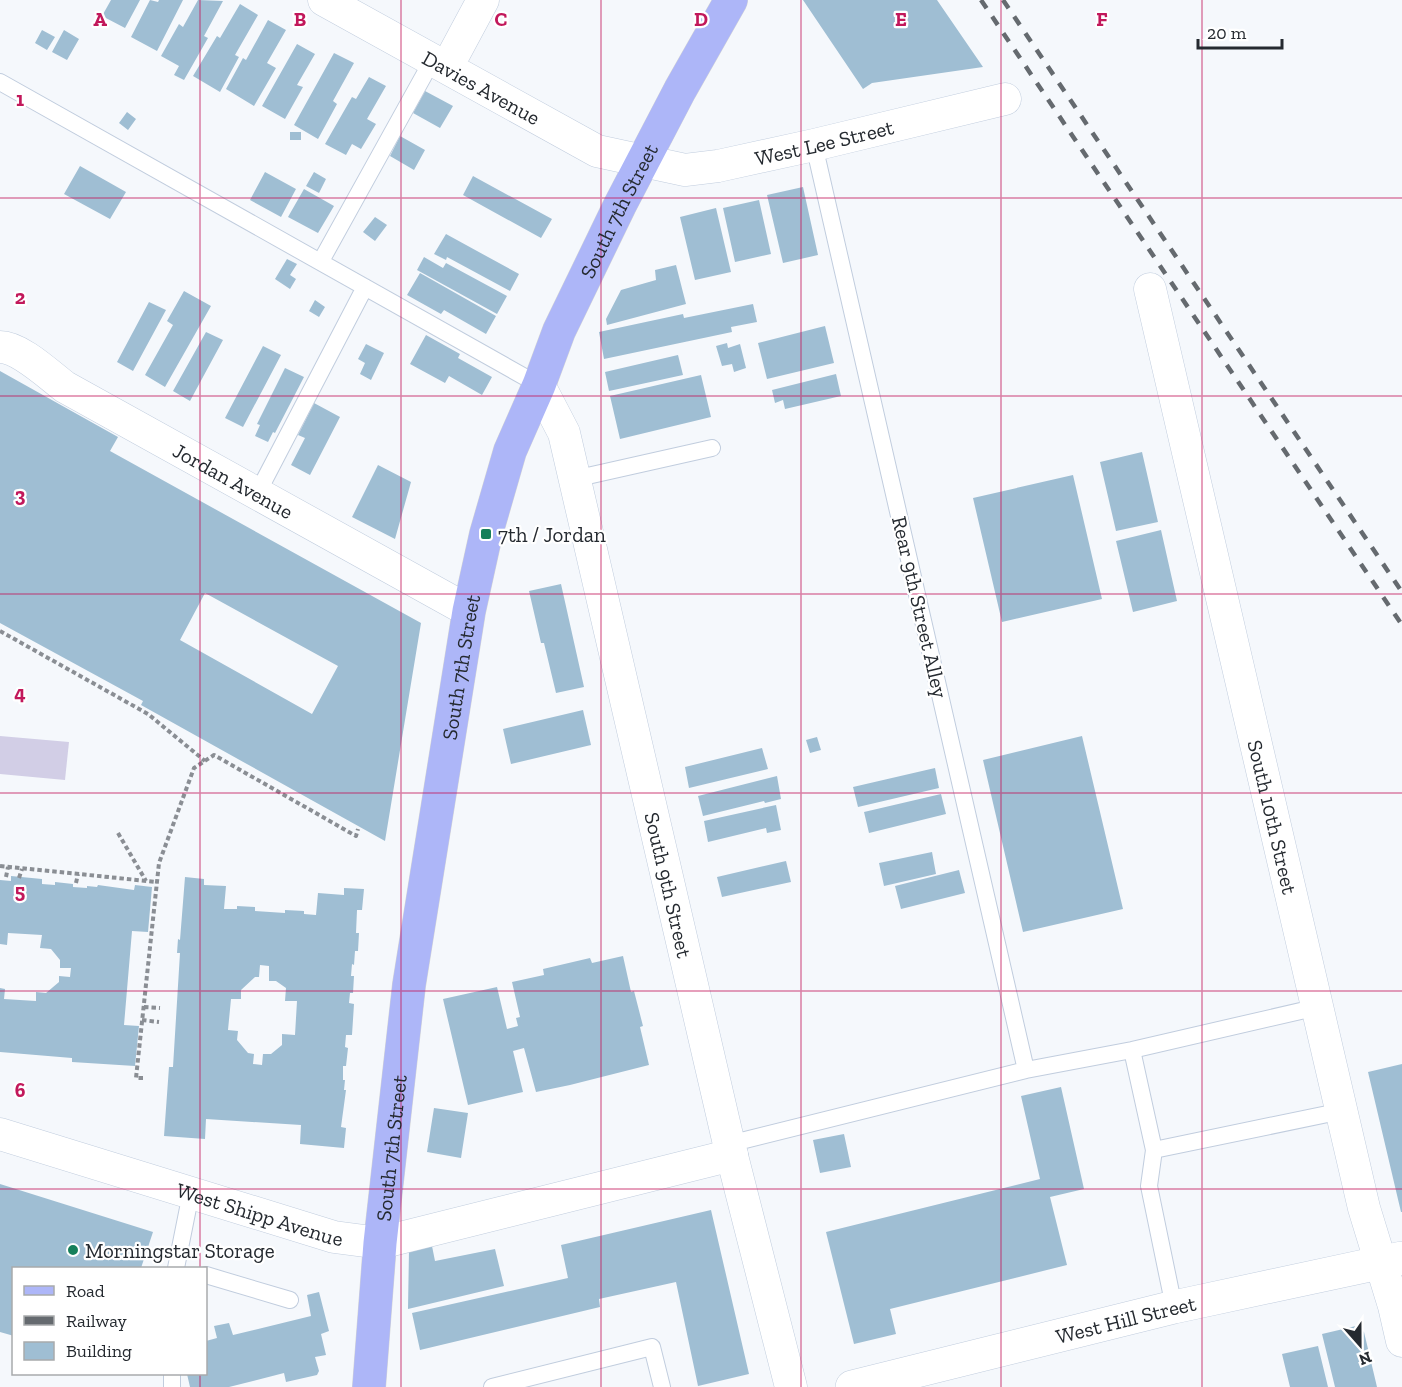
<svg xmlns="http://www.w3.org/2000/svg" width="1402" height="1387" viewBox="0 0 1402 1387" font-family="'Zilla Slab',serif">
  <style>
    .green { fill: #d2cee6 }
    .building { fill: #9fbed3; fill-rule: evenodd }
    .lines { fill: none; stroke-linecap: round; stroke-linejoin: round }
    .lane-casing { stroke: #c1cdde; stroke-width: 18 }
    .street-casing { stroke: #c1cdde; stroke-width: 33 }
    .secondary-casing { stroke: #c1cdde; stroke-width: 34 }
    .primary-casing { stroke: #d3d4d6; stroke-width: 34 }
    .path { stroke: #8a8e94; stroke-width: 4; stroke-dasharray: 4.5 3; stroke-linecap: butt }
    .lane { stroke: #fff; stroke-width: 16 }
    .street { stroke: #fff; stroke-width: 32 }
    .secondary { stroke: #fff; stroke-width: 33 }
    .primary { stroke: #adb6f8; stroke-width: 33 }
    .rail { stroke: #656a6f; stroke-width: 4.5; stroke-dasharray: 10 10; stroke-linecap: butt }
    .grid { fill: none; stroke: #c2185b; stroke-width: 1.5; stroke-opacity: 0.55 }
    .poi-dot { fill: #167f5a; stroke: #fff; stroke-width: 2 }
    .labels { text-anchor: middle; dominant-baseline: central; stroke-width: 4.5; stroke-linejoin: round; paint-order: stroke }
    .street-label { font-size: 21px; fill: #252a30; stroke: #fff }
    .poi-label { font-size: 21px; fill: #252a30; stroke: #fff; text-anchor: start }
    .grid-label { font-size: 20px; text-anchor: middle; font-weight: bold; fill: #c2185b; stroke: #fff; stroke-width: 4.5; stroke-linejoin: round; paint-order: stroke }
  </style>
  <rect width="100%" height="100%" fill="#f5f8fc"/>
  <!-- green -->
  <path class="green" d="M0 736 69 742 65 780 0 774Z"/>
  <!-- building -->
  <path class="building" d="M111 0H140L125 28 102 16Z
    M150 0 158 2 159 0H183L157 51 131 37Z
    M198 0 223 1 204 36 208 38 184 80 174 75 179 66 161 56 179 24 183 27Z
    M803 0H937L983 67 872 83 863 89Z
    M240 4 258 15 235 55 239 57 220 92 193 76 217 36 220 38Z
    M268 20 286 30 267 63 276 68 254 106 226 89 243 58 246 60Z
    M42 30 55 37 47 50 35 43Z
    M64 30 79 39 67 60 52 52Z
    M297 44 315 54 297 85 303 87 285 119 262 106Z
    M334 53 354 63 333 101 337 104 318 139 294 125Z
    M369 77 386 86 367 119 376 124 361 149 352 144 346 155 325 144 352 97 356 99Z
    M425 91 453 106 440 128 413 113Z
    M127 112 136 119 128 130 119 123Z
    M290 132H301V140H290Z
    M400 136 425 150 414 170 390 156Z
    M80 166 126 192 110 219 64 194Z
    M265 172 296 189 281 217 250 200Z
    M314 172 326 179 319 193 306 186Z
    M473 176 552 219 541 238 463 195Z
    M803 187 818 255 783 263 767 195Z
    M304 189 334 206 318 233 288 217Z
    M759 200 771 254 735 262 723 208Z
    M716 208 731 272 695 280 680 217Z
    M375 217 387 225 375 241 363 232Z
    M446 234 519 274 510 291 447 257 446 260 434 254Z
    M424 257 443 268 446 263 507 296 497 314 417 270Z
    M287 259 297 264 290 275 296 279 290 289 275 279Z
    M676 265 686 304 607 325 606 319 621 290 656 280 655 270Z
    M420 273 496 316 486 334 444 310 441 314 407 295Z
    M184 291 211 306 165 387 145 375 173 325 167 321Z
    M315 300 325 307 319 317 309 311Z
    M149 302 166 310 133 371 117 362Z
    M753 304 757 322 731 327 732 332 604 359 599 332 683 314 684 318Z
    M825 326 834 363 767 379 758 343Z
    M206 332 223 340 190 401 173 391Z
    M426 335 460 354 458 358 492 377 482 395 449 376 445 383 410 364Z
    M727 343 728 348 740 344 746 368 734 372 732 364 722 366 716 346Z
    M366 344 384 353 371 380 360 374 365 363 358 359Z
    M263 346 281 355 243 427 225 418Z
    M678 355 683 375 609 391 605 372Z
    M285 368 304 377 275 433 273 432 268 442 255 436 260 425 257 424Z
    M0 371 118 437 110 451 421 623 385 841 141 705 143 701 0 623ZM205 593 338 666 312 714 180 640Z
    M836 374 841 396 785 409 783 400 775 403 772 390Z
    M701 375 711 417 620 439 610 396Z
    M314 403 340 417 310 475 291 465 305 438 298 435Z
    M1142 452 1158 522 1116 531 1100 462Z
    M378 465 411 482 395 539 352 517Z
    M1073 475 1102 599 1002 622 973 498Z
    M1161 530 1177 601 1133 612 1116 541Z
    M561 584 584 687 556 693 544 643H541L529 591Z
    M583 710 591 745 511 764 503 729Z
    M1082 736 1123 909 1023 932 983 760Z
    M817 737 821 750 810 753 806 740Z
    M762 748 768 769 689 788 685 767Z
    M935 768 939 788 858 807 853 787Z
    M777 776 781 799 765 803 764 801 703 816 698 796Z
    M941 794 946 814 869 833 864 812Z
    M776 805 781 830 767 833 766 828 708 842 704 821Z
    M932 852 936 874 884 886 879 863Z
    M786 861 791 882 722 897 717 877Z
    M959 870 965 893 901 909 895 886Z
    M11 876 42 879V884L55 885V882L73 884V887L87 888V886L97 887 98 885 134 890 135 885 152 887 148 932 132 931 124 1025 139 1026 135 1066 72 1062V1058L0 1052V988L5 989 4 999 36 1001V992L46 993 59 982V976L70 977 71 968H60V960L51 949 40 948 42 935 8 933 7 945 0 944V880L11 881Z
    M185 877 204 879V885L226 886 224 909H237V906L255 907V911L285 913V910L304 911V914L316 915 318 893 344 895V888L364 889 362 910H357L356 933H359L358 951H355L354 965 352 964 351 976H354L353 993H350L349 1003 354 1004 352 1035H346L345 1047 348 1048 346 1066H343V1080H345L344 1090H346L341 1127 346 1128 344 1148 300 1144 301 1125 206 1119 205 1139 164 1136 169 1067H173L180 953H177L178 939 180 940ZM260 965 269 966V981H276L286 988 285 1001H297L295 1035 282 1034V1045L271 1054H263L262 1065 253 1064 254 1054 248 1053 237 1040 238 1031 228 1030 231 999H241V990L255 977H259Z
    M623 956 631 992 634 991 643 1026 640 1027 649 1065 570 1085 536 1092 524 1048 513 1051 523 1092 468 1105 443 999 497 987 507 1029 518 1026 516 1018 520 1017 512 982 544 975 543 969 590 958 592 963Z
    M1402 1064V1212H1401L1368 1072Z
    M1061 1087 1084 1189 1050 1197 1067 1265 890 1309 896 1334 854 1344 826 1232 1040 1179 1021 1096Z
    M434 1108 468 1113 461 1158 427 1152Z
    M844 1134 851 1167 820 1173 813 1140Z
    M0 1184 153 1232 141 1268H14V1336L0 1332Z
    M711 1210 749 1374 698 1386 676 1282 599 1299 600 1307 420 1350 412 1313 568 1278 561 1245Z
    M432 1246 435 1261 495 1249 504 1286 408 1309 409 1250Z
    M319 1292 329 1331 321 1334 326 1355 315 1357 319 1371 317 1375 286 1382 284 1373 229 1387H190L187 1374H206V1341L217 1338 214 1326 229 1323 233 1335 311 1316 307 1295Z
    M1356 1326 1364 1332 1377 1387H1335L1322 1334Z
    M1318 1346 1328 1387H1290L1282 1354Z"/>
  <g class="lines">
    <defs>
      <path id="lane" d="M0 82 539 385
        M814 145 1026 1070
        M321 261 433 59
        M574 479 712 448
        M257 494 365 287
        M1132 1050 1154 1150 1149 1186 1174 1307
        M729 1144 1026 1070 1132 1050 1318 1007
        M1154 1150 1342 1111
        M176 1268 191 1193
        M206 1275 290 1300
        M172 1387V1374
        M492 1387 652 1347 662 1387"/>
      <g id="street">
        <path id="s1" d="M324 0 597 151 685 170 718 166 814 145 1005 99"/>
        <path d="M447 67 483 0"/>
        <path id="s2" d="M1150 289 1364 1208 1394 1306 1402 1341"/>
        <path id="s3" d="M0 347C20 347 49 375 65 387L469 611"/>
        <path id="s4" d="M539 385 564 433 729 1144 791 1387"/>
        <path id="s5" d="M0 1134 334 1237 380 1243 732 1155"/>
      </g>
      <g id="secondary">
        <path id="s6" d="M852 1387 1174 1307 1402 1258"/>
      </g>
      <g id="primary">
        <path id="s7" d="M369 1387 380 1243 409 985 469 611 486 534 510 451 539 385 559 331 620 205 680 90 731 0"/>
      </g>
    </defs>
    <!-- lane casing -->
    <use href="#lane" class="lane-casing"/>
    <!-- street casing -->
    <use href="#street" class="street-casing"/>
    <!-- secondary casing -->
    <use href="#secondary" class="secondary-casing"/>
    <!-- primary casing -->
    <use href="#primary" class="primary-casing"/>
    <!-- path -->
    <path class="path" d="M0 631 148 714 205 761
      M118 833 146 881
      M0 866 157 882
      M6 877 8 867
      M19 878 22 869
      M76 883 78 874
      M144 1007 160 1008
      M142 1020 159 1022
      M143 1078H136L159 863 194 768 214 755 356 836 358 829"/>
    <!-- lane -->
    <use href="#lane" class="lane"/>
    <!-- street -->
    <use href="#street" class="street"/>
    <!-- secondary -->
    <use href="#secondary" class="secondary"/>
    <!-- primary -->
    <use href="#primary" class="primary"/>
    <!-- rail -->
    <path class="rail" d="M981 0 1402 625
      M1003 0 1402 592"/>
  </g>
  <!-- grid -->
  <path class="grid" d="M200 0V1268M401 0V1387M601 0V1387M801 0V1387M1001 0V1387M1202 0V1387M0 198H1402M0 396H1402M0 594H1402M0 793H1402M0 991H1402M0 1189H1402M200 1374V1387"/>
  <!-- markers -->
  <g class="poi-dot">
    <rect x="480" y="528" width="12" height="12" rx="3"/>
    <circle cx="73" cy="1250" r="6"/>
  </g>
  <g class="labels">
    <!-- street labels -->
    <g class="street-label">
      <text stroke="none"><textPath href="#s1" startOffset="180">Davies Avenue</textPath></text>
      <text stroke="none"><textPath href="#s1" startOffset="544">West Lee Street</textPath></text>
      <text stroke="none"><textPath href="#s7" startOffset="1212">South 7th Street</textPath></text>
      <text stroke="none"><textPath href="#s3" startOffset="270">Jordan Avenue</textPath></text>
      <text transform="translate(920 607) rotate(77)">Rear 9th Street Alley</text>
      <text stroke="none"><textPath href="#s7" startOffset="726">South 7th Street</textPath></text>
      <text stroke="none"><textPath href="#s2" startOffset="542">South 10th Street</textPath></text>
      <text stroke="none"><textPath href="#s4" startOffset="518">South 9th Street</textPath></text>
      <text stroke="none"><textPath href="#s7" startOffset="240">South 7th Street</textPath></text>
      <text stroke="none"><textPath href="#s5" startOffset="272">West Shipp Avenue</textPath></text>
      <text stroke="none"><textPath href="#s6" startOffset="282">West Hill Street</textPath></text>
    </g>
    <!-- poi labels -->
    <g class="poi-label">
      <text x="498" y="534">7th / Jordan</text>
      <text x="85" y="1250">Morningstar Storage</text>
    </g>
  </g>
  <g class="grid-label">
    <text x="100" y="26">A</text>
    <text x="300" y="26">B</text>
    <text x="501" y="26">C</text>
    <text x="701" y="26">D</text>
    <text x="901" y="26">E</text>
    <text x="1102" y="26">F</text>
    <text x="20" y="106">1</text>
    <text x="20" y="304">2</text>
    <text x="20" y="502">3</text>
    <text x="20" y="700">4</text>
    <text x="20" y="898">5</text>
    <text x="20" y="1097">6</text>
  </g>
  <!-- legend -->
  <rect x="12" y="1267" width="195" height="108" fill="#ffffff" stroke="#a8aaac" stroke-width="1.5"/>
  <rect x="24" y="1286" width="30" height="9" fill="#adb6f8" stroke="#a8aaac" stroke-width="1.5"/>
  <text x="66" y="1297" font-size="18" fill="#252a30">Road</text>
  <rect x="24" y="1316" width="30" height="9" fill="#656a6f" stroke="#a8aaac" stroke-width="1.5"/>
  <text x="66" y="1327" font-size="18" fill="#252a30">Railway</text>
  <rect x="24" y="1342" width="30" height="18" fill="#9fbed3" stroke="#a8aaac" stroke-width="1.5"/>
  <text x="66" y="1357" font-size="18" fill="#252a30">Building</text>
  <!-- north arrow -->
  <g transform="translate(1360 1345) rotate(159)" stroke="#ffffff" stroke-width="4.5" paint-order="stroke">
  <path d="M0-4.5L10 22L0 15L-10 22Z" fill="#252a30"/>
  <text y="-9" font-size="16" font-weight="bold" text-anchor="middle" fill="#252a30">N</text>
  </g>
  <!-- scale -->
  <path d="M1198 39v9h84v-9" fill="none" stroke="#252a30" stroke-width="3"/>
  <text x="1207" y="39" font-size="18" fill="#252a30" stroke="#ffffff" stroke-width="4.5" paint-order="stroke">20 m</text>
</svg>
